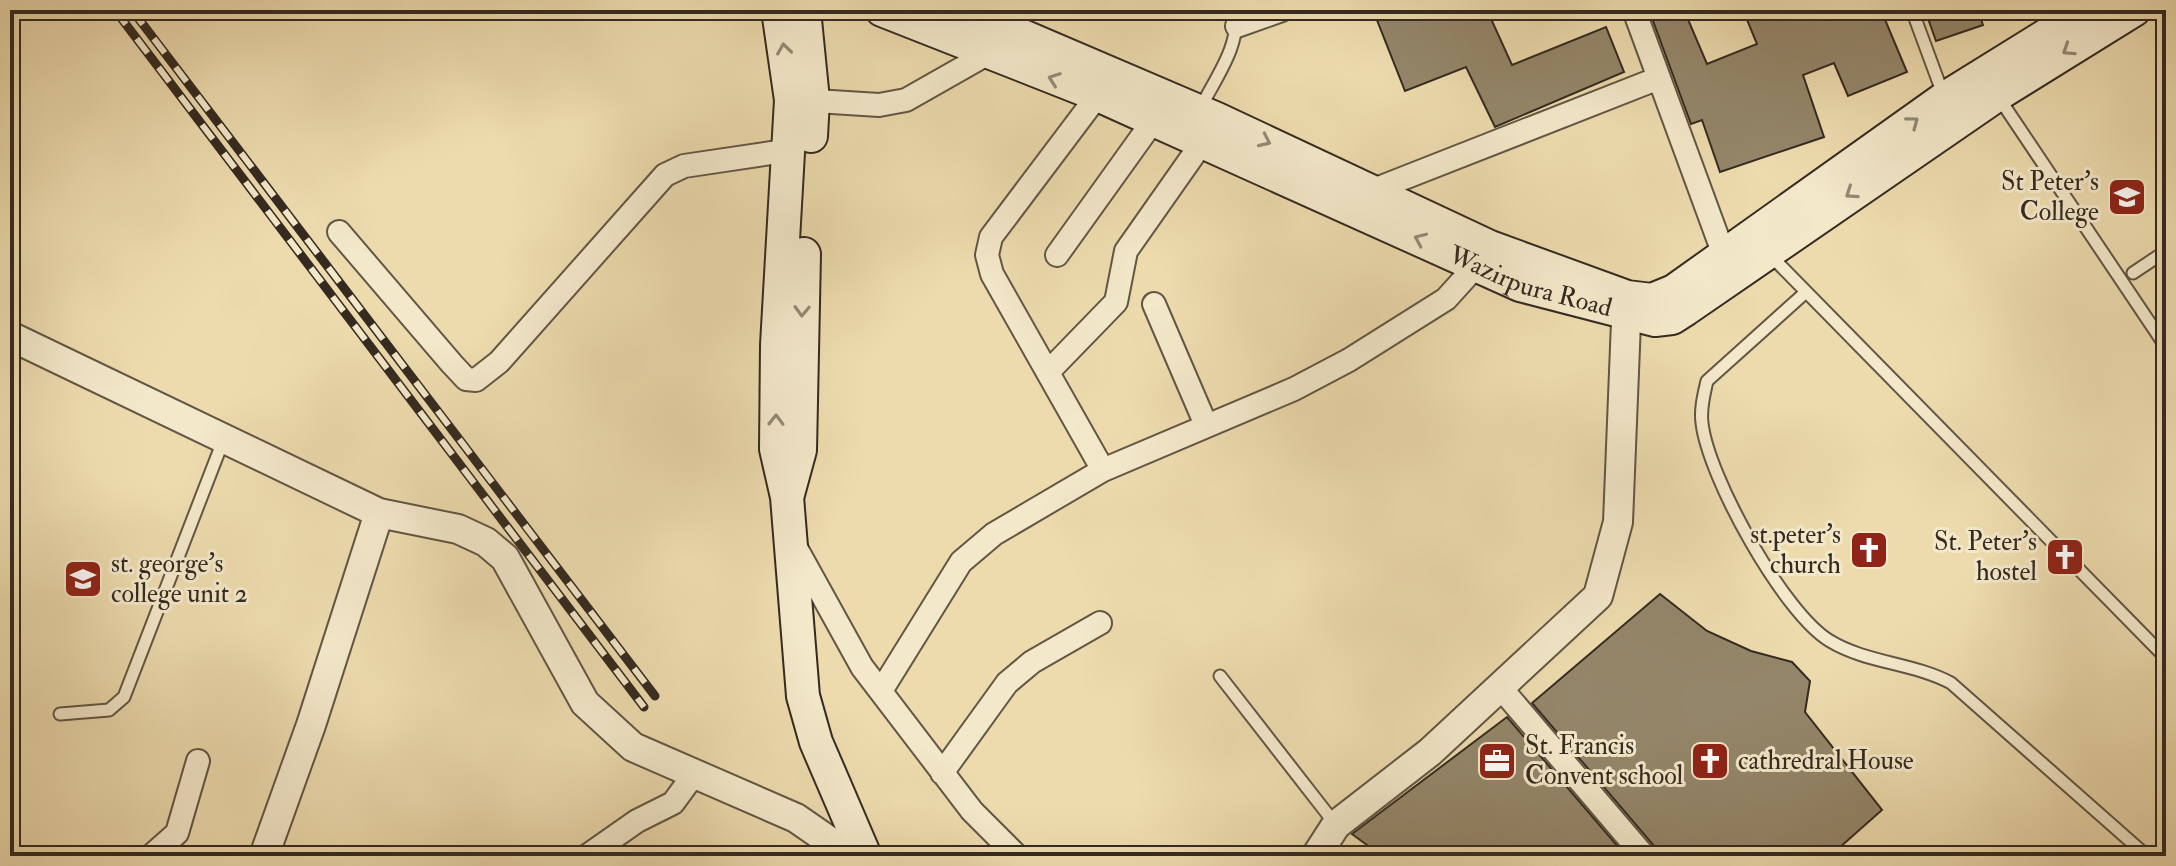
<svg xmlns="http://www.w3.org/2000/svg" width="2176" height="866" viewBox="0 0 2176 866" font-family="'IM FELL Double Pica',serif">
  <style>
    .building { fill: #94866a; stroke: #342a20; stroke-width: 2 }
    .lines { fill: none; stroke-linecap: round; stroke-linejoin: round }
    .service-casing { stroke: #625644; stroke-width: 15 }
    .minor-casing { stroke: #625644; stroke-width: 26 }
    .tertiary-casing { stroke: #625644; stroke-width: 32 }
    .secondary-casing { stroke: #342a20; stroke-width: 36 }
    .service { stroke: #f3e8ca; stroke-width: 11 }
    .minor { stroke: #f3e8ca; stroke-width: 22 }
    .tertiary { stroke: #f3e8ca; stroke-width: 28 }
    .secondary { stroke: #f3e8ca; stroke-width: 32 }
    .rail-casing { stroke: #342a20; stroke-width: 9 }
    .rail { stroke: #f3e8ca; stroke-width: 6; stroke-dasharray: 18; stroke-linecap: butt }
    .oneway { stroke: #948975 }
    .labels { text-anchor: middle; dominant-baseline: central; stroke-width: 6; stroke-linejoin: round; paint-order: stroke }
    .poi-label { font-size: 26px; fill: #342a20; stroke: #f3e8ca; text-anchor: end }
    .street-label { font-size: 26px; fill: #342a20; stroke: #f3e8ca }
  </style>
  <rect width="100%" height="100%" fill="#eddbae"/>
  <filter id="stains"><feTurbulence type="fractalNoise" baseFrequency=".0025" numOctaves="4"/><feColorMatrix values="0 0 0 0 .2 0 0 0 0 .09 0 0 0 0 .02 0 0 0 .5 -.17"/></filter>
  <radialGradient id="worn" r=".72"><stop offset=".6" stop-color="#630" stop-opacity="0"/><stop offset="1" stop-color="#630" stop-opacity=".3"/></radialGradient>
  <!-- building -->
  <path class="building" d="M1373 10H1487L1512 65 1606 27 1624 72 1495 127 1466 67 1405 91Z
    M1649 10H1684L1707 64 1757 44 1743 10H1789L1793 18 1813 10H1881L1907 72 1848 96 1834 63 1803 75 1824 137 1720 172 1702 120 1691 124Z
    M1925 10H1978L1983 25 1936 41Z
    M1660 594 1707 631 1751 651 1792 662 1810 681 1805 712 1882 810 1830 856H1658L1655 847 1532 703Z
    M1507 717 1626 856H1382L1352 834Z"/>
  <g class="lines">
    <defs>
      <path id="service" d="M1912 10 1943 94
        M1999 98 2166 347
        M1200 109C1214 80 1243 43 1234 10
        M1770 255 2166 658
        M2133 273 2166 251
        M1806 292 1707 381C1704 394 1700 409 1702 423 1708 477 1784 614 1830 641 1866 663 1914 663 1951 683L2147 856
        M1220 676 1336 825
        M60 714 109 710 124 697 223 441"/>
      <path id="minor" d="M1634 10 1724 255
        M1237 26 1282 10
        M1098 95 991 237 987 255 992 274 1103 470
        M800 100 879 105 906 100 987 54
        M1371 191 1659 78
        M339 232 452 364 466 379 476 380 499 362 665 175 684 166 791 150
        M1057 255 1161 110
        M1154 304 1206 425
        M1049 371 1116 302 1126 251 1211 130
        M795 546 862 667 972 811 1017 856
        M1500 687 1644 856
        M881 691 961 562 994 534 1103 470 1294 389 1349 360 1446 299 1484 257
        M942 773 1007 683 1032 662 1100 623
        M151 856 177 833 198 761
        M587 856 637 821 673 803 695 773"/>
      <path id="tertiary" d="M10 336 379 513 458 529 486 542 505 558 585 703 633 747 796 818 851 856
        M264 856 311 725 379 513
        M1316 856 1336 825 1430 752 1598 596 1618 522 1627 297"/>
      <g id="secondary">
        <path d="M778 10 791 100 777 345 776 449 787 497 803 696 816 742 865 856"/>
        <path d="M804 10 813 100 811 136"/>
        <path id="s1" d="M882 10 1098 95 1520 285 1655 320 1672 318 1686 309 1997 95 2134 10"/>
        <path d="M962 10 1217 119 1490 247 1627 297 1652 300 1674 291 1945 98 2087 10"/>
        <path d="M788 494 800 450 804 254"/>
      </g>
    </defs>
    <!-- service casing -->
    <use href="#service" class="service-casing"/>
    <!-- minor casing -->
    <use href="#minor" class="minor-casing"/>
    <!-- tertiary casing -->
    <use href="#tertiary" class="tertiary-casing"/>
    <!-- secondary casing -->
    <use href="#secondary" class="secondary-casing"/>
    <!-- service -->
    <use href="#service" class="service"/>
    <!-- minor -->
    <use href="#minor" class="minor"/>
    <!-- tertiary -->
    <use href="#tertiary" class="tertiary"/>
    <!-- secondary -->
    <use href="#secondary" class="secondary"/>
    <defs>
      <path id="rail" d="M115 10 644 707
        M132 10 655 696"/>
    </defs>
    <!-- rail casing -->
    <use href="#rail" class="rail-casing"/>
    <!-- rail -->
    <use href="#rail" class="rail"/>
  </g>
  <!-- one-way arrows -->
  <defs><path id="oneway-chevron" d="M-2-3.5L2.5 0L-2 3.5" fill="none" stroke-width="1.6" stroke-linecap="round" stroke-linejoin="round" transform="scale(2)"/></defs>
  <g class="oneway">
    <use href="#oneway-chevron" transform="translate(784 49) rotate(-98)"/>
    <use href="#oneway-chevron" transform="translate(2068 50) rotate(147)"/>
    <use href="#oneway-chevron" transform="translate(1054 79) rotate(-160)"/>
    <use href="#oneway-chevron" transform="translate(1913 122) rotate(-37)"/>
    <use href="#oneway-chevron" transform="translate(1265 141) rotate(25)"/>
    <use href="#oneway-chevron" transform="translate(1851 193) rotate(146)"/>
    <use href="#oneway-chevron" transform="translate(1420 239) rotate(-156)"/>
    <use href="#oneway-chevron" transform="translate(802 311) rotate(92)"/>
    <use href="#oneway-chevron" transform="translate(776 420) rotate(-89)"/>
  </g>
  <!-- icons -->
  <defs>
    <symbol id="school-square" viewBox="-11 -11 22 22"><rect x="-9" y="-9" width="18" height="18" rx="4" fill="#8f2418" stroke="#f3e8ca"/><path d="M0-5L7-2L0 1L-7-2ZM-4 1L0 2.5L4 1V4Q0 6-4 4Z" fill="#fff"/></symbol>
    <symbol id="church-square" viewBox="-11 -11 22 22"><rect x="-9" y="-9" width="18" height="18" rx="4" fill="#8f2418" stroke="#f3e8ca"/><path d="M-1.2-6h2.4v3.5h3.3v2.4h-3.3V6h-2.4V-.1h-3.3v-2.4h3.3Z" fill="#fff"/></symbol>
    <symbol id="office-square" viewBox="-11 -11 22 22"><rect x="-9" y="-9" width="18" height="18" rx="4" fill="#8f2418" stroke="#f3e8ca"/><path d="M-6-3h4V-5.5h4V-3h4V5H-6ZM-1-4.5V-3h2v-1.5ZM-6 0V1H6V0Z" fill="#fff"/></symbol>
  </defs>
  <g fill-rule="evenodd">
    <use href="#school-square" x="2105" y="175" width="44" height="44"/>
    <use href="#church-square" x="1847" y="528" width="44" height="44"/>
    <use href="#church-square" x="2043" y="535" width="44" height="44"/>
    <use href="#school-square" x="61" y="557" width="44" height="44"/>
    <use href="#office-square" x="1475" y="739" width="44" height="44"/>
    <use href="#church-square" x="1688" y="739" width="44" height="44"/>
  </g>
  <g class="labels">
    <!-- poi labels -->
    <g class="poi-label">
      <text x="2099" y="182">St Peter's<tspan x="2099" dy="30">College</tspan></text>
      <text x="1841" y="535">st.peter's<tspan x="1841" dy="30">church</tspan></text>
      <text x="2037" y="542">St. Peter's<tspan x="2037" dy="30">hostel</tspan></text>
      <text x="111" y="564" text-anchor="start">st. george's<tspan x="111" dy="30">college unit 2</tspan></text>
      <text x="1525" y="746" text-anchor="start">St. Francis<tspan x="1525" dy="30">Convent school</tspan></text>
      <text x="1738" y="761" text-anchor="start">cathredral House</text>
    </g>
    <!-- street labels -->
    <g class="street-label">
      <text stroke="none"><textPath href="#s1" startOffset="704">Wazirpura Road</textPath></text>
    </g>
  </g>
  <!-- margin -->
  <rect width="2176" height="866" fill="none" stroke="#eddbae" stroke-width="40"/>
  <rect x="12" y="12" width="2152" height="842" fill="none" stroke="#342a20" stroke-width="4"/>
  <rect x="20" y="20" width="2136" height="826" fill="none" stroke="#342a20" stroke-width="2"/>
  <rect width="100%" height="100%" filter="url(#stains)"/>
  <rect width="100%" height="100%" fill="url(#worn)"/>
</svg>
